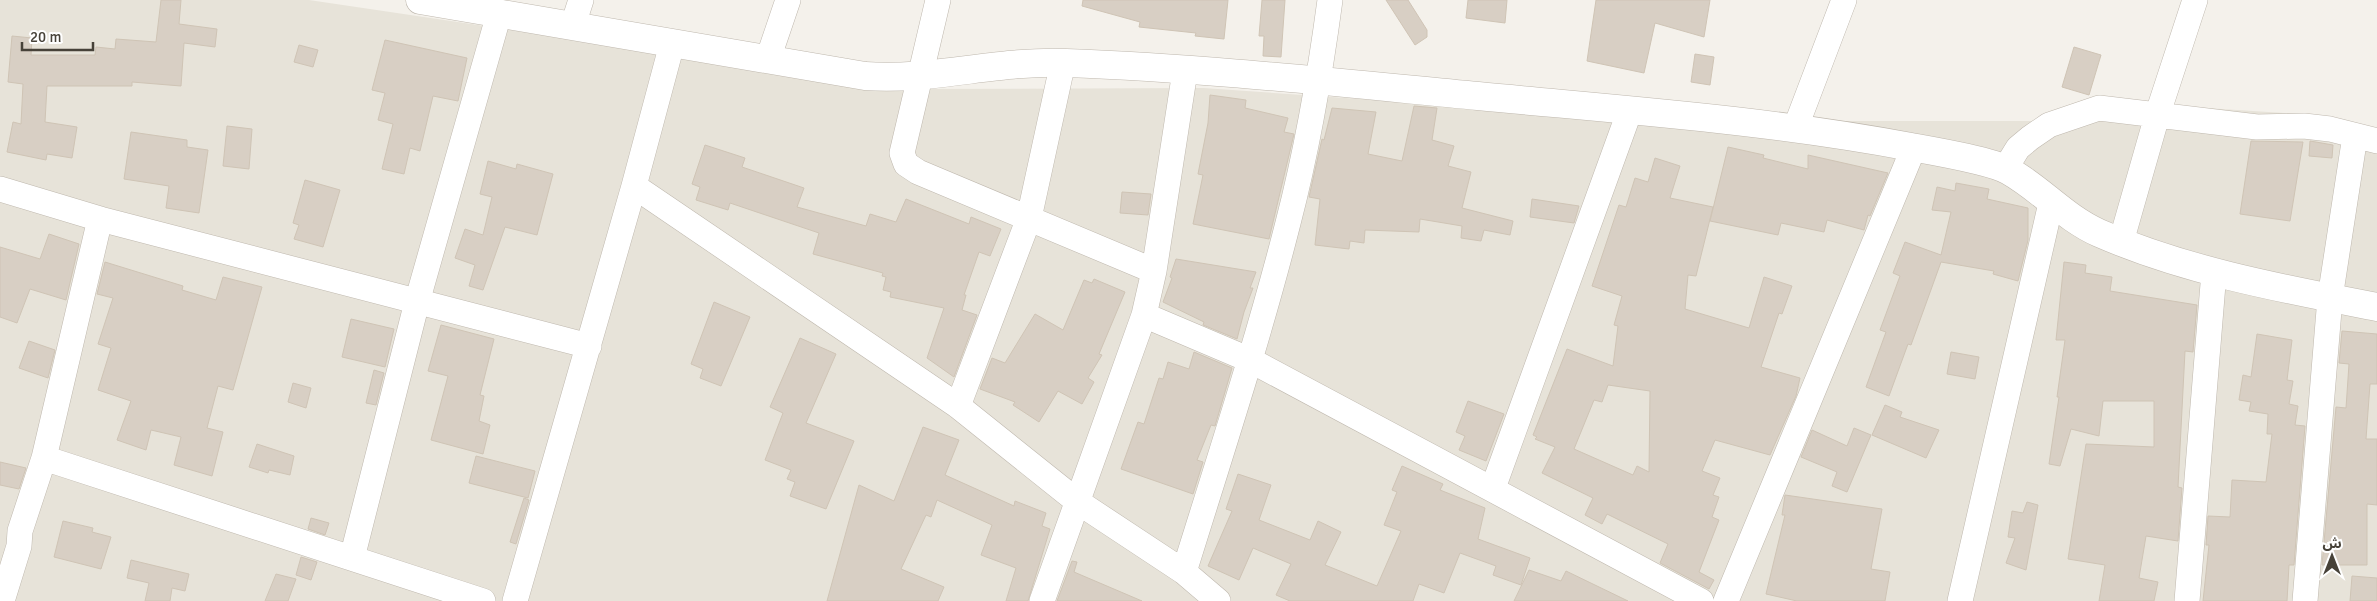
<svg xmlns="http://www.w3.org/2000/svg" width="2377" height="601" viewBox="0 0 2377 601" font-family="Signika,'Noto Sans Arabic',sans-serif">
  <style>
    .residential { fill: #e7e3d9 }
    .building { fill: #d8cfc4; stroke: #cfc4b5; fill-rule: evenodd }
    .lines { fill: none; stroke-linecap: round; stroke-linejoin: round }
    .minor-casing { stroke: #bfb8ae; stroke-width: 26 }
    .tertiary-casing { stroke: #bfb8ae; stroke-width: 29 }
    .minor { stroke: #fff; stroke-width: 25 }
    .tertiary { stroke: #fff; stroke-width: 28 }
  </style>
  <rect width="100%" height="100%" fill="#f4f1eb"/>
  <!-- residential -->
  <path class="residential" d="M0 0H309L908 89 1203 88 1677 121H2049L2096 101 2301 114 2377 128V601H0Z"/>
  <!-- building -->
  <path class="building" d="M161 0H181L179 24 217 29 215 47 184 43 181 86 132 82V86H47L45 122 77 127 72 158 47 154 46 160 7 152 13 122 21 124 23 84 8 82 12 36 32 38 31 55H95L96 47 115 49 116 39 156 42Z
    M1083 0H1228L1224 39 1195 36 1196 33 1139 27 1140 22 1082 6Z
    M1262 0H1285L1281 57 1263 56 1264 36H1259Z
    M1386 0H1408L1427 30V37L1415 45Z
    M1468 0H1507L1505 23 1466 18Z
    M1596 0H1710L1704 37 1655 23 1644 73 1587 61Z
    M385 40 467 58 458 101 433 96 420 151 410 148 404 174 382 169 393 124 378 120 385 93 372 90Z
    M299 45 318 50 313 67 294 62Z
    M2074 47 2101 55 2089 95 2062 87Z
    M1695 54 1714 57 1710 85 1691 82Z
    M1210 95 1246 100 1245 108 1288 118 1284 132 1294 134 1269 239 1193 224 1203 175 1198 174 1208 123Z
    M1414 106 1437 108 1432 140 1454 146 1448 166 1471 172 1462 208 1513 221 1510 235 1484 230 1481 241 1461 238 1462 226 1420 219 1419 232 1365 230 1364 243 1350 241 1349 249 1315 245 1320 199 1309 197 1322 139 1324 140 1332 108 1376 112 1368 154 1402 161Z
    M227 126 252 129 249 169 223 166Z
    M131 132 187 140V147L208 150 199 213 166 208 169 186 124 179Z
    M2251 141 2303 142 2290 221 2240 214Z
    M2310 141 2333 145 2332 158 2309 156Z
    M705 145 745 158 742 167 804 188 797 207 866 226 870 214 896 222 906 199 969 224 971 217 1001 229 990 256 979 252 964 295H966L962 310 977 315 954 377 927 358 944 308 890 297 891 292 883 290 886 277 882 276 883 273 813 254 819 233 730 203 728 210 696 200 700 187 692 184Z
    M1728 147 1764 155 1763 158 1808 169V155L1888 173 1870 216 1868 215 1864 230 1827 220 1824 232 1781 223 1778 235 1710 221Z
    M1655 158 1680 166 1670 198 1713 207 1696 276 1688 275 1685 309 1749 328 1764 277 1792 286 1782 314 1779 313 1761 367 1800 378 1796 396 1770 455 1715 440 1702 471 1720 478 1713 495 1719 497 1712 517 1719 520 1699 572 1714 580 1709 589 1660 563 1668 544 1607 514 1602 524 1585 515 1593 498 1542 473 1555 447 1535 439 1537 437 1533 435 1567 349 1613 366 1618 326 1614 325 1622 296 1592 286 1619 205 1626 207 1635 178 1648 182ZM1608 385 1650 391 1649 472 1637 466 1633 475 1574 449 1594 400 1602 402Z
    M488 161 516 169 517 164 553 174 537 235 505 227 483 290 469 286 475 265 455 258 465 229 483 235 492 197 480 194Z
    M305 180 340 190 323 247 294 239 299 225 293 223Z
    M1956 183 1989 189 1987 199 2028 208V240L2018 281 1993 274 1994 271 1941 262 1911 345 1908 344 1889 396 1866 387 1886 332 1880 330 1900 276 1893 273 1905 242 1941 255 1951 212 1932 210 1937 187 1955 191Z
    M1122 192 1151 194 1148 215 1120 213Z
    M1532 199 1579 206 1574 223 1530 217Z
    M49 234 79 244 66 300 30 289 17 323 0 317V247L40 259Z
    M1176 259 1256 272 1250 288H1253L1244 312 1237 339 1203 325 1204 322 1163 302 1172 278 1170 277Z
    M105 262 183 286 182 290 216 300 223 277 262 287 233 390 218 386 207 428 223 432 212 476 174 465 181 437 151 430 146 450 117 440 131 401 98 390 111 348 98 344 113 298 97 294Z
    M2064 262 2086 265 2085 273 2112 277 2110 291 2197 305 2193 352 2185 351 2178 487 2182 488 2178 541 2146 536 2139 578 2158 582 2154 601H2099L2105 565 2068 559 2086 444 2154 447V401H2103L2099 436 2071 429 2060 466 2049 464 2059 397H2057L2065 340H2056Z
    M1094 279 1125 292 1099 354 1102 355 1088 378 1094 382 1082 404 1058 391 1039 422 1013 405 1015 402 980 389 992 358 1005 363 1035 314 1063 330 1084 280 1092 283Z
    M714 302 750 317 721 386 700 378 703 369 691 364Z
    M351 319 394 329 385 367 342 357Z
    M441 325 494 339 480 395 484 396 479 421 490 425 483 454 431 440 448 376 428 371Z
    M2342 331 2377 334V384H2370L2366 439H2377V505L2367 504V565H2322L2336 407 2346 408 2349 364 2339 363Z
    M2257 334 2292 340 2287 380 2293 381 2289 404 2298 406 2295 425 2305 426 2294 565H2289L2287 601H2203L2209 545H2206L2208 516 2230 517 2232 480 2266 482 2272 434H2267L2268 414 2249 411 2251 402 2239 400 2243 375 2251 377Z
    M800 338 836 354 806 423 854 441 826 509 790 496 795 482 787 479 791 470 765 460 783 413 770 407Z
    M29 341 55 350 48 378 19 368Z
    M1194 352 1232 368 1215 426 1211 425 1197 460 1203 462 1193 494 1121 469 1138 422 1144 424 1159 378 1163 379 1168 362 1189 369Z
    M1951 352 1979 357 1975 379 1947 374Z
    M374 370 384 373 376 405 366 403Z
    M293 383 311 388 306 408 288 402Z
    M1468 401 1504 414 1486 461 1459 450 1465 436 1456 432Z
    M1885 405 1902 412 1900 417 1939 430 1926 458 1872 435Z
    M923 427 959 440 945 475 1014 506 1015 501 1046 513 1042 526 1050 529 1028 601H1006L1016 568 981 555 992 525 937 500 931 517 926 515 901 569 944 587 938 601H827L859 485 894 501Z
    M1854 428 1871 435 1847 492 1832 486 1837 472 1801 457 1812 430 1847 446Z
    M257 444 294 456 290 475 269 470 268 473 249 467Z
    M476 456 535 471 528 498 469 483Z
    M0 462 26 468 19 489 0 485Z
    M1402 466 1443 484 1440 490 1485 508 1478 539 1530 558 1521 585 1493 575 1496 566 1460 553 1444 593 1419 584 1413 601H1290L1276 595 1291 564 1253 548 1239 580 1208 566 1232 511 1226 509 1238 474 1271 485 1259 520 1310 540 1318 521 1341 532 1325 565 1377 586 1401 531 1384 525 1397 492 1392 490Z
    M1785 495 1882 509 1871 569 1890 572 1885 601H1797L1766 594 1785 515H1782Z
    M524 498 529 500 516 544 510 542Z
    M2027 502 2038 505 2026 570 2006 563 2015 538 2008 537 2012 511 2023 513Z
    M311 518 329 523 325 535 308 529Z
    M63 521 93 528 92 532 111 537 101 569 54 557Z
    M301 557 317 562 311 580 296 575Z
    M131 560 189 574 185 591 172 588 170 601H145L149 583 127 578Z
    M1072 561 1077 562 1074 572 1142 601H1057Z
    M1529 570 1561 581 1566 571 1628 601H1514Z
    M276 574 296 579 288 601H265Z
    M2352 576 2377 578V601H2350Z"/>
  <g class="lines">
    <defs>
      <path id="minor" d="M938 0 902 153 906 164 918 172 1154 271
        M573 25 581 0
        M768 59 788 0
        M1795 129 1844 0
        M2005 169 2018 148 2030 138 2049 125 2099 108 2257 127 2304 126 2330 129 2377 141
        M634 186 958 406 1078 502 1184 572 1218 601
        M0 189 100 219 589 346
        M2121 242 2157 116 2195 0
        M1144 315 1250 360 1701 601
        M958 406 1029 218 1063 62
        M44 458 483 601
        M1493 488 1630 110
        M352 558 417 302 499 14
        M1184 572C1220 456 1258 341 1288 223 1307 150 1320 75 1330 0
        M2 601 19 546 20 531 44 458 100 219
        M515 601 634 186 672 44
        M1042 601 1144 315 1154 271 1185 71
        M1726 601 1914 147
        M1960 601 2051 203
        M2187 601 2214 272
        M2305 601 2330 298 2355 136"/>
      <path id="tertiary" d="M420 0 865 76C932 81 999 60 1066 63 1204 68 1341 83 1478 96 1623 110 1768 120 1911 147 1933 151 1992 161 2009 171 2041 189 2065 218 2099 233 2186 271 2284 289 2377 307"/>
    </defs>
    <!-- minor casing -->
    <use href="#minor" class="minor-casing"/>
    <!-- tertiary casing -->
    <use href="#tertiary" class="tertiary-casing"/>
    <!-- minor -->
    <use href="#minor" class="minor"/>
    <!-- tertiary -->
    <use href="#tertiary" class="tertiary"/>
  </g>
  <!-- north arrow -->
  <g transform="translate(2332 556)" stroke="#ffffff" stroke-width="4" paint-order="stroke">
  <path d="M0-4L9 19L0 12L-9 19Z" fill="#474239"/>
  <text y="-8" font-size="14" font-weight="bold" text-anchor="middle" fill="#474239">ش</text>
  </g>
  <!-- scale -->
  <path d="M22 42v8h71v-8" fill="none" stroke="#474239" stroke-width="2.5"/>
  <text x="30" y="42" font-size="15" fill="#474239" stroke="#ffffff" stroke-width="4" paint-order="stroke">20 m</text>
</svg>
